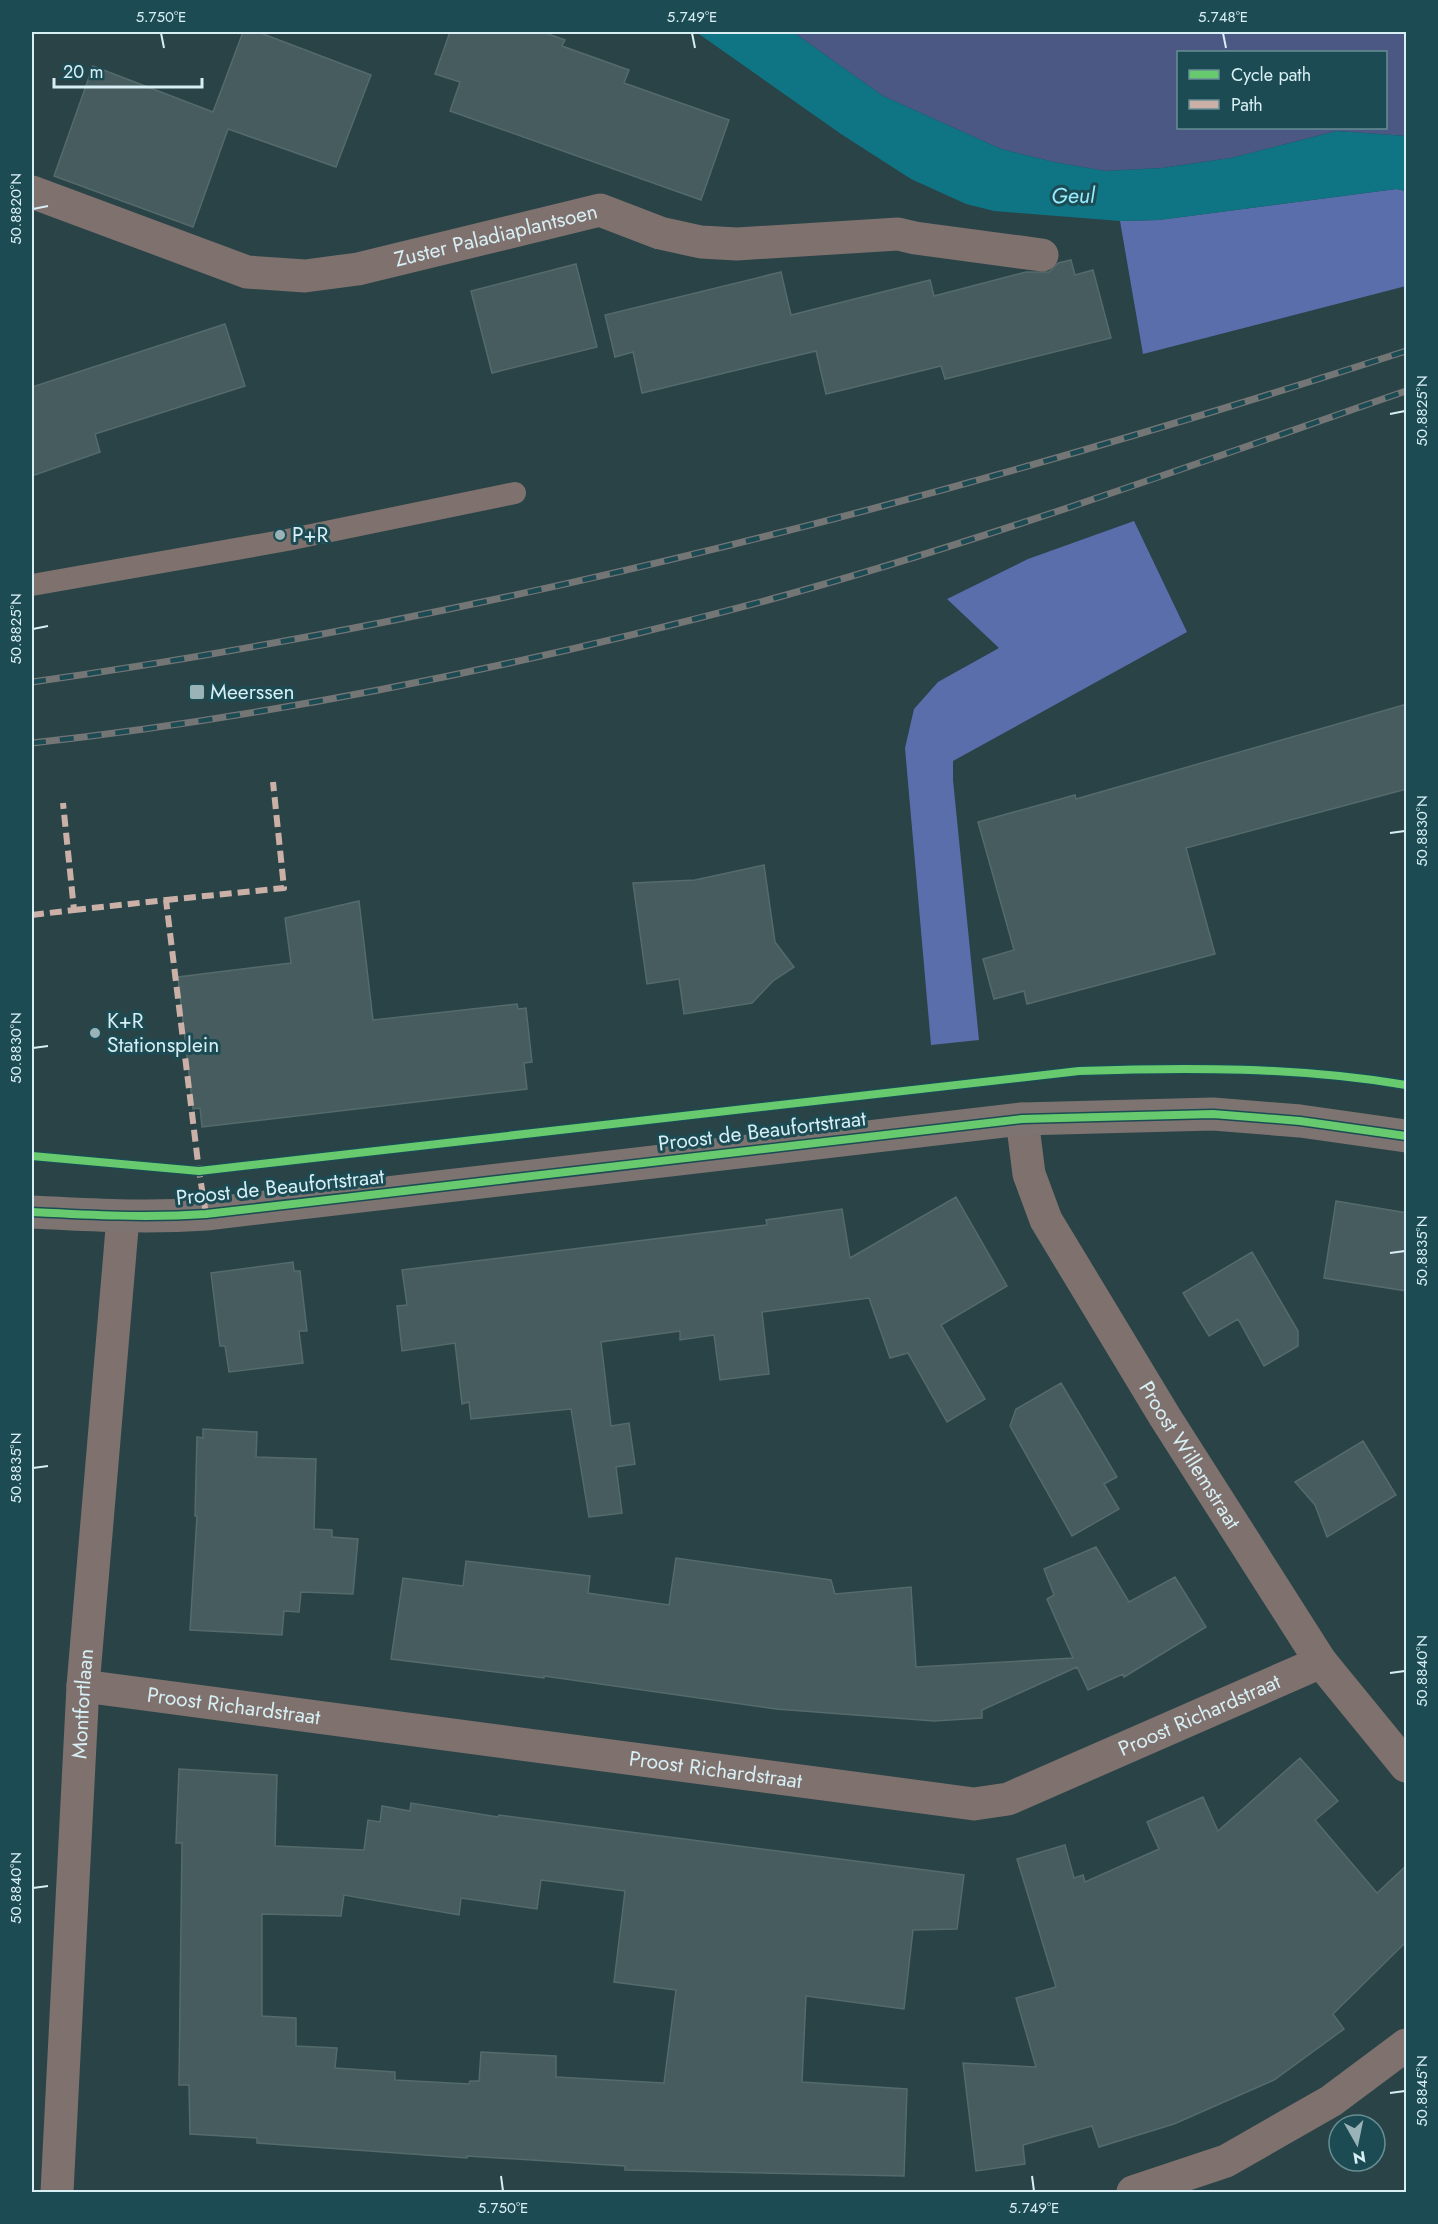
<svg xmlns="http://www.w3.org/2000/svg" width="1438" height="2224" viewBox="0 0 1438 2224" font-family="Jost,sans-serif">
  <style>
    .green { fill: #4a5883; fill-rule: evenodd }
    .forest { fill: #5b6eac }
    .water { fill: #0f7483 }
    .building { fill: #475c5f; stroke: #556a6b; stroke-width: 1.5; fill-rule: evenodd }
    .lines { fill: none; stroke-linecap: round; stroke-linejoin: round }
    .lane { stroke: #7e716e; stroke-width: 22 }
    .street { stroke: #7e716e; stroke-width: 33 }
    .secondary { stroke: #7d7370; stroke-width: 33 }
    .rail-casing { stroke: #747575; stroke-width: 7 }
    .rail { stroke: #1c4b54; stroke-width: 4.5; stroke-dasharray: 14; stroke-linecap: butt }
    .quiet { stroke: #cab0a6; stroke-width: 6; stroke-dasharray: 12 6; stroke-linecap: butt }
    .cycleway-casing { stroke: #1c4b54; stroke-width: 11 }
    .cycleway { stroke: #67ca6e; stroke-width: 8 }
    .ticks { fill: none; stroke: #d7eff4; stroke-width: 2 }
    .poi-dot { fill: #9ab3b7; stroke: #1c4b54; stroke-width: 2 }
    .labels { text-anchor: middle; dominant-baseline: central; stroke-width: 6; stroke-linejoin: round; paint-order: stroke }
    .street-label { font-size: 21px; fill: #d7eff4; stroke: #1c4b54 }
    .poi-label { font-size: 21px; fill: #d7eff4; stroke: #1c4b54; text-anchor: start }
    .water-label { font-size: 22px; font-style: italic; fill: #96ebfc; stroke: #1c4b54 }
    .neatline { fill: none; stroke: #d7eff4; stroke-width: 2 }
    .ticks-label { font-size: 15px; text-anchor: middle; fill: #d7eff4 }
  </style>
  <rect width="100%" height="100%" fill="#294347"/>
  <!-- green -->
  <path class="green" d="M793 32H1406V136L1337 131 1231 158 1162 168 1105 171 1054 162 1001 149 883 96ZM1178 52H1386V128H1178Z"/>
  <!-- forest -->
  <path class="forest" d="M1396 189 1406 191V286L1143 354 1120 221 1159 220Z
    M1134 521 1187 632 953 761V780L979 1040 931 1045 905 748 914 709 938 682 999 648 947 599 1028 559Z"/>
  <!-- water -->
  <path class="water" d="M696 32H793L883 96 1001 149 1054 162 1105 171 1162 168 1231 158 1337 131 1406 136V191L1396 189 1159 220 1120 221 994 211 966 204 911 179 841 134Z"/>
  <!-- building -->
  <path class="building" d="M243 32H258L371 75 336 167 228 129 193 227 54 176 93 66 213 112Z
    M450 32H543L565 40 562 46 629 70 624 83 729 120 701 200 450 111 460 82 435 74Z
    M1071 260 1075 275 1093 270 1111 338 945 379 941 366 826 394 816 351 642 393 633 352 615 357 605 315 781 272 791 315 930 280 934 296 1026 272H1049L1058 263Z
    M576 264 597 347 492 373 471 291Z
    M225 324 245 386 95 434 100 452 32 476V387Z
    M1407 704V789L1186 848 1215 954 1027 1004 1024 991 994 999 983 959 1014 950 978 822 1075 795 1076 799Z
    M764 865 775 942 794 967 773 981 752 1003 684 1014 679 979 647 984 633 883 695 880Z
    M359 901 373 1020 517 1004 518 1009 526 1008 532 1062 524 1063 527 1089 202 1127 200 1108 193 1109 178 977 291 963 285 918Z
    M956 1197 1007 1286 941 1325 985 1399 947 1422 908 1353 890 1358 869 1298 762 1312 769 1374 720 1380 714 1335 680 1340V1331L601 1342 611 1426 629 1423 635 1464 616 1467 622 1513 589 1517 571 1409 471 1419 469 1402 462 1404 455 1343 402 1351 397 1306 407 1305 402 1270 767 1225 766 1220 842 1209 850 1258Z
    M1336 1201 1407 1213V1291L1324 1278Z
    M1252 1252 1298 1331V1346L1264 1366 1238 1319 1209 1336 1183 1293Z
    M293 1262 294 1271H300L307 1331H299L303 1363 229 1372 225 1346H220L211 1273Z
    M1061 1383 1117 1477 1104 1484 1119 1509 1072 1536 1010 1426 1016 1409Z
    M203 1429 257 1432 256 1457 316 1459 314 1529 332 1530V1537L358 1539 353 1594 301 1592 299 1612 284 1611 282 1635 190 1630 197 1516H195L197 1437 203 1438Z
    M1363 1441 1396 1495 1327 1537 1315 1505 1295 1482Z
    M1096 1547 1129 1602 1175 1577 1206 1627 1124 1677 1123 1674 1088 1690 1077 1667 982 1710V1718L934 1721 776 1709 544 1676V1678L391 1659 403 1578 463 1586 466 1561 590 1576 588 1593 669 1605 676 1558 831 1580 835 1594 911 1587 916 1667 1073 1658 1047 1599 1054 1595 1044 1569Z
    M1300 1758 1338 1801 1315 1820 1377 1893 1407 1865V1941L1333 2014 1344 2029 1274 2080 1174 2124 1099 2147 1092 2126 1023 2145 1025 2164 976 2171 963 2063 1036 2067 1016 1998 1056 1987 1017 1859 1065 1845 1074 1878 1083 1875 1085 1882 1159 1849 1147 1822 1203 1797 1218 1831Z
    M179 1769 277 1775 275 1846 364 1850 368 1820 380 1822 382 1806 410 1811 411 1803 498 1817 499 1815 964 1875 957 1929 913 1930 904 2009 806 1996 802 2082 907 2089 904 2176 625 2170V2166L467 2156V2158L257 2143V2138L190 2134 189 2085H179L182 1843H176ZM541 1880 625 1891 614 1982 676 1990 664 2083 556 2077V2056L481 2052 479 2081H470L469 2084 395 2080V2072L335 2068 337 2048 296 2046V2018L262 2016V1914L341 1916 344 1895 459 1915 461 1898 537 1909Z"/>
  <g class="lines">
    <!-- lane -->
    <path class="lane" d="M32 585 287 540 515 493"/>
    <!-- street -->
    <g class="street">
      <path id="s1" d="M32 192 247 272 305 276 358 269 600 210 660 233 701 242 737 244 898 234 915 238 1042 255"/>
      <path id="s2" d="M1022 1119 1029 1174 1046 1220 1165 1417 1321 1662 1406 1766"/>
      <path id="s3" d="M83 1686 974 1804 1008 1799 1321 1662"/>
      <path id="s4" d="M57 2192 83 1686 123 1217"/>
      <path d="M1133 2192 1226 2161 1331 2101 1406 2045"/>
    </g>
    <!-- secondary -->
    <path class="secondary" d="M32 1212C90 1215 148 1218 206 1214L1022 1119 1213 1114 1300 1121 1406 1136"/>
    <defs>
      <path id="rail" d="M32 682C499 616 958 496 1406 351
        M32 743C278 716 528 664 768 600 984 541 1195 464 1406 391"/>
    </defs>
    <!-- rail casing -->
    <use href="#rail" class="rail-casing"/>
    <!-- rail -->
    <use href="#rail" class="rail"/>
    <!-- quiet -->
    <path class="quiet" d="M166 900 284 888 273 782
      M74 910 166 900 199 1171 206 1214
      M32 915 74 910 63 803"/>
    <defs>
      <path id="cycleway" d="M32 1156 199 1171 1079 1071C1188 1067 1299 1067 1406 1085
        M32 1212C90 1215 148 1218 206 1214L1022 1119 1213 1114 1300 1121 1406 1136"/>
    </defs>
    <!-- cycleway casing -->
    <use href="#cycleway" class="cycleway-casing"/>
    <!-- cycleway -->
    <use href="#cycleway" class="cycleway"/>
  </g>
  <!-- ticks -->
  <path class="ticks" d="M161 33 164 48M692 33 695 48M1223 33 1226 48M33 209 48 206M1390 414 1405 411M33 629 48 626M1390 833 1405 831M33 1048 48 1046M1390 1253 1405 1251M33 1468 48 1466M1390 1673 1405 1671M33 1888 48 1886M1390 2093 1405 2091M501 2176 503 2191M1032 2176 1034 2191"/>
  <!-- markers -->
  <g class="poi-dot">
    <circle cx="280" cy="535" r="6"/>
    <rect x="189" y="684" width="16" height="16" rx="3"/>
    <circle cx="95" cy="1033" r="6"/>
  </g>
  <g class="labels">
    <!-- street labels -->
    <g class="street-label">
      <text stroke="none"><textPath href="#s1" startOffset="483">Zuster Paladiaplantsoen</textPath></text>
      <text transform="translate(762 1131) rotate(-7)">Proost de Beaufortstraat</text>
      <text transform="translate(280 1187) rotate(-6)">Proost de Beaufortstraat</text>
      <text stroke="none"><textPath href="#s2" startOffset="380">Proost Willemstraat</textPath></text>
      <text stroke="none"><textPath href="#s4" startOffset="489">Montfortlaan</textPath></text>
      <text stroke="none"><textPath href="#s3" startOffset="152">Proost Richardstraat</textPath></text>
      <text stroke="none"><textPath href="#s3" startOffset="1142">Proost Richardstraat</textPath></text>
      <text stroke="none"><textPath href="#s3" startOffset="638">Proost Richardstraat</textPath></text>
    </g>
    <!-- poi labels -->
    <g class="poi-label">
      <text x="292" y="535">P+R</text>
      <text x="210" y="692">Meerssen</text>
      <text x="107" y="1021">K+R<tspan x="107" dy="24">Stationsplein</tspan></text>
    </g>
    <!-- water labels -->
    <g class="water-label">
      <text transform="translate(1073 195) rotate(-1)">Geul</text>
    </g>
  </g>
  <!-- border -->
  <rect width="1438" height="2224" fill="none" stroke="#1c4b54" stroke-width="66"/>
  <!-- legend -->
  <rect x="1177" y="51" width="210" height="78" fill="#1c4b54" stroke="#678d94" stroke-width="1.5"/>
  <rect x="1189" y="70" width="30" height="9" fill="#67ca6e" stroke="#678d94" stroke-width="1.5"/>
  <text x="1231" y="81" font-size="18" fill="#d7eff4">Cycle path</text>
  <rect x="1189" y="100" width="30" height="9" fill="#cab0a6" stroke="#678d94" stroke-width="1.5"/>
  <text x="1231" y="111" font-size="18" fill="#d7eff4">Path</text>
  <!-- north arrow -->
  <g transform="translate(1357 2143) rotate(171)"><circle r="28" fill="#1c4b54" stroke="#678d94" stroke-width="1.5"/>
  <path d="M0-4.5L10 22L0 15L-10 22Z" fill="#9ab3b7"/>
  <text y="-9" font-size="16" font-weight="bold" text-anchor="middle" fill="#d7eff4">N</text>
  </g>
  <!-- scale -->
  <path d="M54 78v9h148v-9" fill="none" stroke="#d7eff4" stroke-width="3"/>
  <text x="63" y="78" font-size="18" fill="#d7eff4" stroke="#1c4b54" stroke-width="4.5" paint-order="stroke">20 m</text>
  <rect x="33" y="33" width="1372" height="2158" class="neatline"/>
  <g class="ticks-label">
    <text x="161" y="22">5.750°E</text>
    <text x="692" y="22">5.749°E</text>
    <text x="1223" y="22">5.748°E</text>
    <text transform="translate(16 209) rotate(-90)" y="5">50.8820°N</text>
    <text transform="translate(1422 411) rotate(-90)" y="5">50.8825°N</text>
    <text transform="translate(16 629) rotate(-90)" y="5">50.8825°N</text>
    <text transform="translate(1422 831) rotate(-90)" y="5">50.8830°N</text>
    <text transform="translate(16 1048) rotate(-90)" y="5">50.8830°N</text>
    <text transform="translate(1422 1251) rotate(-90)" y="5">50.8835°N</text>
    <text transform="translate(16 1468) rotate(-90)" y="5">50.8835°N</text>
    <text transform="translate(1422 1671) rotate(-90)" y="5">50.8840°N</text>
    <text transform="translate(16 1888) rotate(-90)" y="5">50.8840°N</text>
    <text transform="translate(1422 2091) rotate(-90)" y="5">50.8845°N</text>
    <text x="503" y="2213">5.750°E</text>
    <text x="1034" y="2213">5.749°E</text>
  </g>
</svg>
